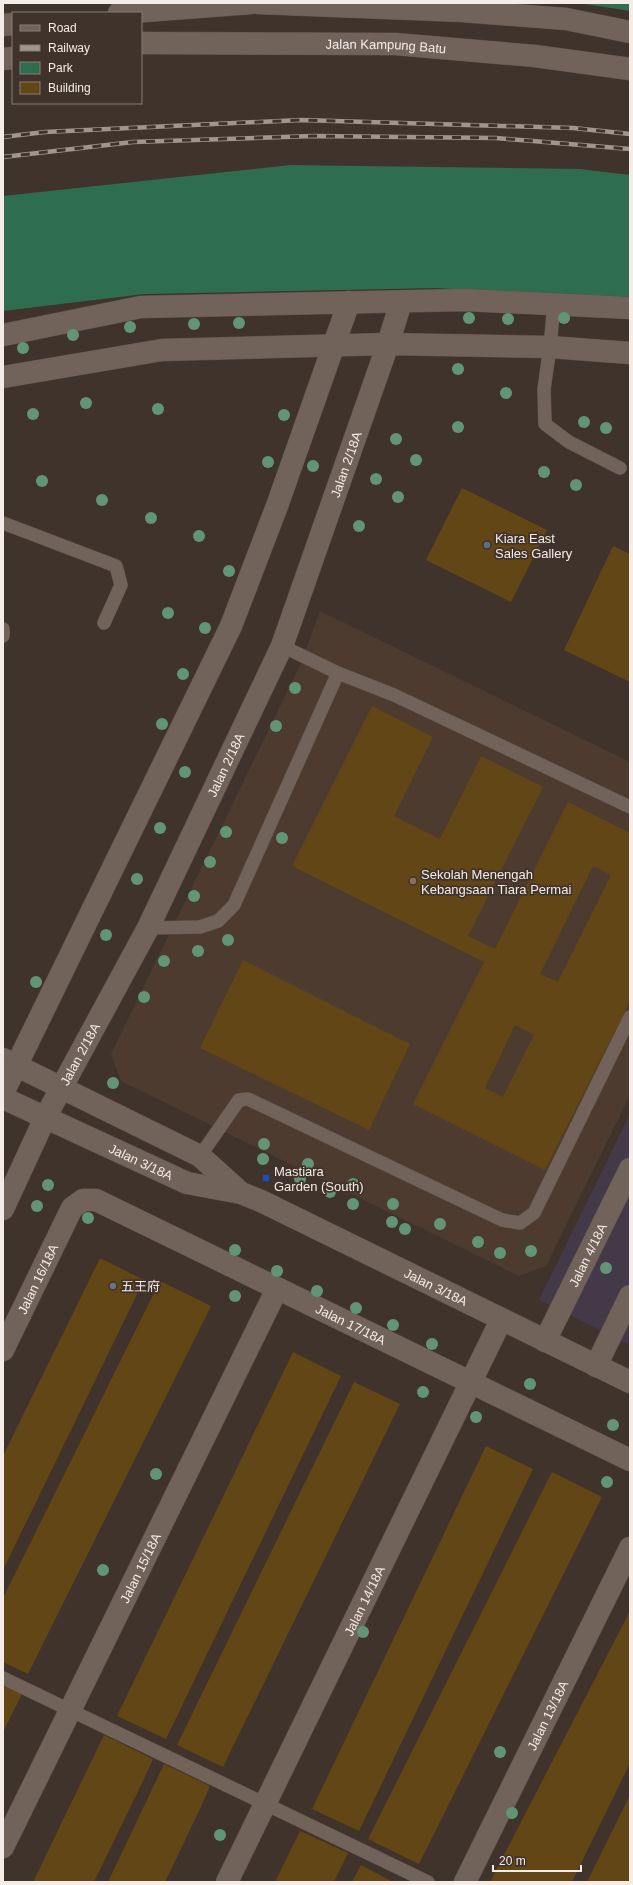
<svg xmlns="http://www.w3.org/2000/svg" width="633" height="1885" viewBox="0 0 633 1885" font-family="Helvetica,'Noto Sans SC',sans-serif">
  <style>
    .commercial { fill: #443949 }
    .built { fill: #4d3b2f }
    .green { fill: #2f6d4f }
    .building { fill: #624615; fill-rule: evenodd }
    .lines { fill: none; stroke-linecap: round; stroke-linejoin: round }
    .service-casing { stroke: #5c514a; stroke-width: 14 }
    .minor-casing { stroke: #5c514a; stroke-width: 23 }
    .tertiary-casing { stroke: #5c514a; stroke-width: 23 }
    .service { stroke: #71635a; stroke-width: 13 }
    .minor { stroke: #71635a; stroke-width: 22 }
    .tertiary { stroke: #71635a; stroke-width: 22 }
    .rail-casing { stroke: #a1968f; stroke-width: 4.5 }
    .rail { stroke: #40332b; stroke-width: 3; stroke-dasharray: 9; stroke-linecap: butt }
    .tree { fill: #629575 }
    .service-dot { fill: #5c6f8a; stroke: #40332b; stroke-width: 1.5 }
    .education-dot { fill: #8d6e63; stroke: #40332b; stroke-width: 1.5 }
    .transit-dot { fill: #1a4fb4; stroke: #40332b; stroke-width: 1.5 }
    .worship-dot { fill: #6b7280; stroke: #40332b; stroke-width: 1.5 }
    .labels { text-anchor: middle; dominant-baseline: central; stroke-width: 3.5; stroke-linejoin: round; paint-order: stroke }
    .street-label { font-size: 13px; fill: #f5ece7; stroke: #40332b }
    .poi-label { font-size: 13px; fill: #f5ece7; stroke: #40332b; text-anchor: start }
  </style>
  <rect width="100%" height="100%" fill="#40332b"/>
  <!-- commercial -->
  <path class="commercial" d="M630 1114V1345L539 1300Z"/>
  <!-- built -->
  <path class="built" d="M320 611 630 762V1095L546 1266 519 1276 121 1081 111 1054 301 663Z"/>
  <!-- green -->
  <path class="green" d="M578 3H630V11Z
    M290 165 580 169 630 175V301L437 288 144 294 3 311V196Z"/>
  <!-- building -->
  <path class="building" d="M462 488 547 530 511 602 426 560Z
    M613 546 630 554V682L564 650Z
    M372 706 433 737 394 816 440 839 481 756 543 787 468 936 495 949 568 802 630 833V1001L545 1170 413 1104 484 962 292 866ZM593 866 611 875 558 982 540 974ZM515 1025 534 1035 503 1097 485 1088Z
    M243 960 410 1044 369 1130 200 1048Z
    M100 1258 144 1280 3 1570V1456Z
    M160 1281 211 1306 28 1674 3 1662V1598Z
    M293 1352 341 1376 166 1739 117 1716Z
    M354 1382 400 1404 223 1767 177 1745Z
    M486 1446 533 1469 359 1831 312 1809Z
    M552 1472 602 1497 419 1864 368 1839Z
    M630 1611V1763L572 1882H490Z
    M3 1685 22 1694 3 1732Z
    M104 1735 153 1759 143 1781 94 1882H33Z
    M164 1764 210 1786 200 1809 165 1882H108Z
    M630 1795V1882H587Z
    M300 1831 348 1853 334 1882H275Z
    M361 1865 393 1882H352Z"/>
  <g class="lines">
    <defs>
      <path id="service" d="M554 304 550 347 544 389 545 424 569 442 620 468
        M3 523 116 566 121 585 104 623
        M3 629V636
        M282 646 338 673 394 695 630 807
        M148 928 200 927 218 921 234 905 338 673
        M200 1156 239 1100 248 1099 502 1220 520 1223 534 1213 630 1017
        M3 1678 428 1882"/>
      <g id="minor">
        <path d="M3 335 141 307 465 300 630 308"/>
        <path d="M3 377 162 350 388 344 550 347 630 353"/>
        <path d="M3 1059 200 1156 241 1193"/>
        <path d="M3 1093 231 626 277 506 349 302"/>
        <path id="s1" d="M3 1098 187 1183 241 1193 261 1201 630 1382"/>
        <path id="s2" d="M3 1209 45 1118 148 928 282 646 388 344 401 302"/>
        <path id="s3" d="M545 1341 630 1169"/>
        <path id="s4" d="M3 1350 72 1208 83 1200H96L630 1460"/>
        <path d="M596 1366 630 1296"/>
        <path id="s5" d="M3 1847 277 1289"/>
        <path id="s6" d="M227 1882 501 1320"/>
        <path id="s7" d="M465 1882 630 1548"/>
      </g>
      <g id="tertiary">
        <path d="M258 3 462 11 566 19 630 32"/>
        <path d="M119 13 251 3"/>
        <path d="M3 25 13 24"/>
        <path id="s8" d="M141 43 395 44 535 56 630 69"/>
        <path d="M3 59 13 58"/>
      </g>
    </defs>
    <!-- service casing -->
    <use href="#service" class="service-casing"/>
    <!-- minor casing -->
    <use href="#minor" class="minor-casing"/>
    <!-- tertiary casing -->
    <use href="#tertiary" class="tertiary-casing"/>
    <!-- service -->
    <use href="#service" class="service"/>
    <!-- minor -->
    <use href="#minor" class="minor"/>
    <!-- tertiary -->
    <use href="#tertiary" class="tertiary"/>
    <defs>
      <path id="rail" d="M3 137 45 132 301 120 573 128 630 134
        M3 157 133 142 313 136 496 138 630 149"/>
    </defs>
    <!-- rail casing -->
    <use href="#rail" class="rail-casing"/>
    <!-- rail -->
    <use href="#rail" class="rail"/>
  </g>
  <!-- trees -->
  <g class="tree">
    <circle cx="469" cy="318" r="6"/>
    <circle cx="564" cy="318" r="6"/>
    <circle cx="508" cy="319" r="6"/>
    <circle cx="239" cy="323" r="6"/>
    <circle cx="194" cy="324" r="6"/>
    <circle cx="130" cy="327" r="6"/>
    <circle cx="73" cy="335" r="6"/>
    <circle cx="23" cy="348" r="6"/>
    <circle cx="458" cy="369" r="6"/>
    <circle cx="506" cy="393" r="6"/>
    <circle cx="86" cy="403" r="6"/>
    <circle cx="158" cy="409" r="6"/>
    <circle cx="33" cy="414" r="6"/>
    <circle cx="284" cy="415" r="6"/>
    <circle cx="584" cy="422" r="6"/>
    <circle cx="458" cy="427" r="6"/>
    <circle cx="606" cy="428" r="6"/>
    <circle cx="396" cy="439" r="6"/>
    <circle cx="416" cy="460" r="6"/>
    <circle cx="268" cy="462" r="6"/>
    <circle cx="313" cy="466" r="6"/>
    <circle cx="544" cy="472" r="6"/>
    <circle cx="376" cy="479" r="6"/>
    <circle cx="42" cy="481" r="6"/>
    <circle cx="576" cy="485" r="6"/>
    <circle cx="398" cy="497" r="6"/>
    <circle cx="102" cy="500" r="6"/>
    <circle cx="151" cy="518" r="6"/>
    <circle cx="359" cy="526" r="6"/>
    <circle cx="199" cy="536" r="6"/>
    <circle cx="229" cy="571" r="6"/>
    <circle cx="168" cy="613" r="6"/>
    <circle cx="205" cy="628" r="6"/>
    <circle cx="183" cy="674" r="6"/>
    <circle cx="295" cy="688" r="6"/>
    <circle cx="162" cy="724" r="6"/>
    <circle cx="276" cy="726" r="6"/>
    <circle cx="185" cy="772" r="6"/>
    <circle cx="160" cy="828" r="6"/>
    <circle cx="226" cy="832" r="6"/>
    <circle cx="282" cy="838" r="6"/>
    <circle cx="210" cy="862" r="6"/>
    <circle cx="137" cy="879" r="6"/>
    <circle cx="194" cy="896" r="6"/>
    <circle cx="106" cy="935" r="6"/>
    <circle cx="228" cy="940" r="6"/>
    <circle cx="198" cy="951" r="6"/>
    <circle cx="164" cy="961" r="6"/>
    <circle cx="36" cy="982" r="6"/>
    <circle cx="144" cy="997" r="6"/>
    <circle cx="113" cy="1083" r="6"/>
    <circle cx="264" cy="1144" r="6"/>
    <circle cx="263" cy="1159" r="6"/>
    <circle cx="308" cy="1164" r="6"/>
    <circle cx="300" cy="1179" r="6"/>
    <circle cx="353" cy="1184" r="6"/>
    <circle cx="48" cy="1185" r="6"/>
    <circle cx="330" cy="1192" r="6"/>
    <circle cx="353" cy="1204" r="6"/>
    <circle cx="393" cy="1204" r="6"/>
    <circle cx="37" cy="1206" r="6"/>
    <circle cx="88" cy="1218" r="6"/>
    <circle cx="392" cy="1222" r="6"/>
    <circle cx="440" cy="1224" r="6"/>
    <circle cx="405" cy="1229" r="6"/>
    <circle cx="478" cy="1242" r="6"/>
    <circle cx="235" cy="1250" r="6"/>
    <circle cx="531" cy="1251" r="6"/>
    <circle cx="500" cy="1253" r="6"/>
    <circle cx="606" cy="1268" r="6"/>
    <circle cx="277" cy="1271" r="6"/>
    <circle cx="317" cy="1291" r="6"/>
    <circle cx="235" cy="1296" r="6"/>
    <circle cx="356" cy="1308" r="6"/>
    <circle cx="393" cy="1325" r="6"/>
    <circle cx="432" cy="1344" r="6"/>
    <circle cx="530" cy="1384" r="6"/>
    <circle cx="423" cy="1392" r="6"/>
    <circle cx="476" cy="1417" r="6"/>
    <circle cx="613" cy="1425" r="6"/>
    <circle cx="156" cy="1474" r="6"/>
    <circle cx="607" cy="1482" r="6"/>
    <circle cx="103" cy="1570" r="6"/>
    <circle cx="363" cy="1632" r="6"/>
    <circle cx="500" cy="1752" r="6"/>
    <circle cx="512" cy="1813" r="6"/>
    <circle cx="220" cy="1835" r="6"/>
  </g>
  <!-- markers -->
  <circle class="service-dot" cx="487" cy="545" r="4"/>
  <circle class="education-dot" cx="413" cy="881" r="4"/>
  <rect class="transit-dot" x="262" y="1174" width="8" height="8" rx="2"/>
  <circle class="worship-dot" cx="113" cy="1286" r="4"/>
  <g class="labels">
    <!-- street labels -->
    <g class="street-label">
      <text stroke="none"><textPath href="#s8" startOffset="245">Jalan Kampung Batu</textPath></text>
      <text stroke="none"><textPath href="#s2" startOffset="821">Jalan 2/18A</textPath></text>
      <text stroke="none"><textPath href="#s2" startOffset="497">Jalan 2/18A</textPath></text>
      <text stroke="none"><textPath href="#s2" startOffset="173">Jalan 2/18A</textPath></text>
      <text stroke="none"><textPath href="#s1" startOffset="152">Jalan 3/18A</textPath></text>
      <text stroke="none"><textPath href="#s3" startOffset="96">Jalan 4/18A</textPath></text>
      <text stroke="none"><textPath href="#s4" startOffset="79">Jalan 16/18A</textPath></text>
      <text stroke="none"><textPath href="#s1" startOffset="474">Jalan 3/18A</textPath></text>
      <text stroke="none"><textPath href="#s4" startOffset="468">Jalan 17/18A</textPath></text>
      <text stroke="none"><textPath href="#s5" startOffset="311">Jalan 15/18A</textPath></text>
      <text stroke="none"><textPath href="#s6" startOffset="313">Jalan 14/18A</textPath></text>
      <text stroke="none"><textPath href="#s7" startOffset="186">Jalan 13/18A</textPath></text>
    </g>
    <!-- poi labels -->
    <g class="poi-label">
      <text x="495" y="538">Kiara East<tspan x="495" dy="15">Sales Gallery</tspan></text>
      <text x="421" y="874">Sekolah Menengah<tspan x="421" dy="15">Kebangsaan Tiara Permai</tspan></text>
      <text x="274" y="1171">Mastiara<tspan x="274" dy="15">Garden (South)</tspan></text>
      <text x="121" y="1286">五王府</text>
    </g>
  </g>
  <!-- border -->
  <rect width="633" height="1885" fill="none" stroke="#f5ece7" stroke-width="8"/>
  <!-- legend -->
  <rect x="12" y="12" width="130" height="92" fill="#40332b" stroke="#887d76"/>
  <rect x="20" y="25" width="20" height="6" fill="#71635a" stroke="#887d76"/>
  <text x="48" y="32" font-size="12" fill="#f5ece7">Road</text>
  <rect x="20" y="45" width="20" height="6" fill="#a1968f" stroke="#887d76"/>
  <text x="48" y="52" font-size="12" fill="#f5ece7">Railway</text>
  <rect x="20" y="62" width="20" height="12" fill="#2f6d4f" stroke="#887d76"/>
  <text x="48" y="72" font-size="12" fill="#f5ece7">Park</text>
  <rect x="20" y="82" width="20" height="12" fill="#624615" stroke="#887d76"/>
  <text x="48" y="92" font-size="12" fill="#f5ece7">Building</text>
  <!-- scale -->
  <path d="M493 1865v6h88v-6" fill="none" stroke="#f5ece7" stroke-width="2"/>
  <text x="499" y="1865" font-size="12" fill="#f5ece7" stroke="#40332b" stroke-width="3" paint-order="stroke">20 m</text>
</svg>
